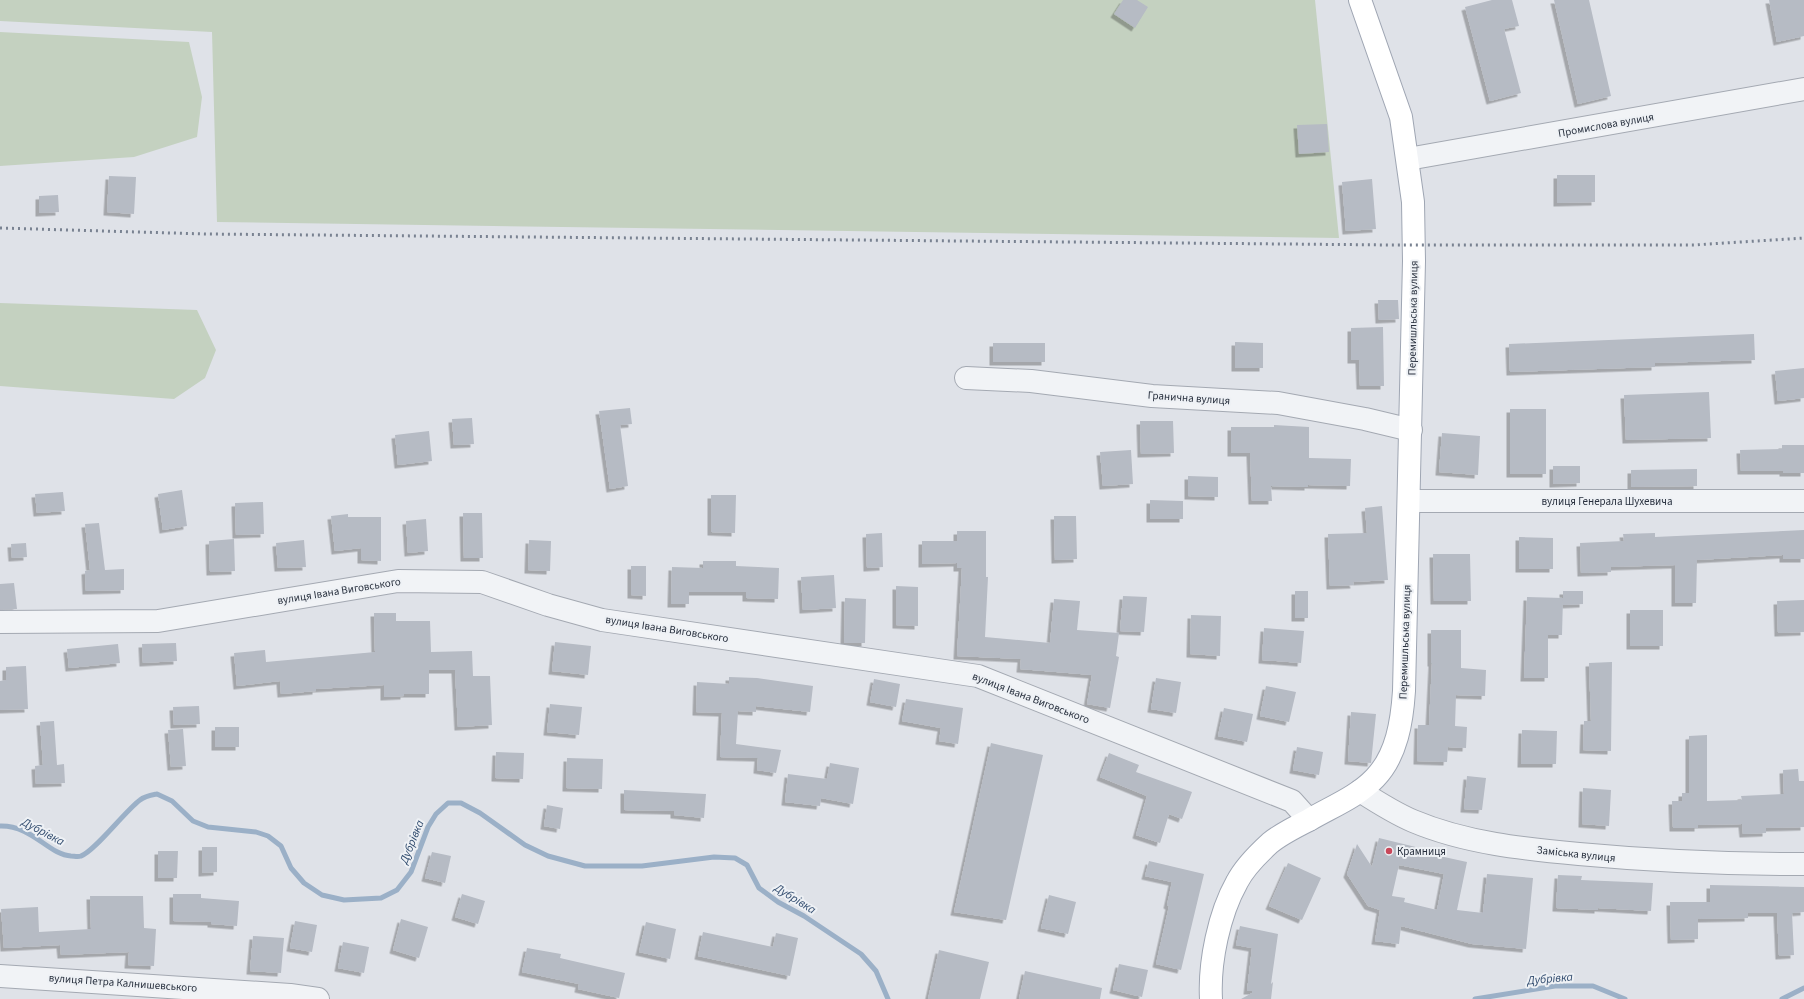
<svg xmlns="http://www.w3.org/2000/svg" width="1804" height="999" viewBox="0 0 1804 999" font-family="'Source Sans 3',sans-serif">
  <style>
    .green { fill: #c4d1c0 }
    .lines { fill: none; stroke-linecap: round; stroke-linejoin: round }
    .stream { stroke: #9bb0c7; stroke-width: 5 }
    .building { fill: #b6bbc4; fill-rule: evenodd; filter: url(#shadow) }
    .minor-casing { stroke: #a4a9b2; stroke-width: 24 }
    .major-casing { stroke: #9fa6b3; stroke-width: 24 }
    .minor { stroke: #f1f3f6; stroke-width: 22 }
    .major { stroke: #fff; stroke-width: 22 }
    .rail { stroke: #798291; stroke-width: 3; stroke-dasharray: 2 4; stroke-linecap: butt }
    .poi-dot { fill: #c9485a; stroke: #eef1f5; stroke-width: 1.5 }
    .labels { text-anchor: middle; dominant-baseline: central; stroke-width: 4; stroke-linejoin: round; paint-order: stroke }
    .street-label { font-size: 11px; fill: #28303e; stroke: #eef1f5 }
    .poi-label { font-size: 11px; fill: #28303e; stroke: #eef1f5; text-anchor: start }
    .water-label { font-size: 12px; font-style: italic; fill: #344e70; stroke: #eef1f5 }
  </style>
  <defs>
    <filter id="shadow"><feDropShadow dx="-3.5" dy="3.5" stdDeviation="0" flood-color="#0004"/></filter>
  </defs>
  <rect width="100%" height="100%" fill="#dfe2e8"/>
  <!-- green -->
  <path class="green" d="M0 0H1315L1339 238 217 222 212 32 0 21Z
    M0 32 189 42 202 97 197 137 134 157 0 166Z
    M0 303 197 310 216 350 205 378 174 399 0 386Z"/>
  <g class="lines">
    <!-- stream -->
    <path class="stream" d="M0 826C32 825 49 855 71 856 74 856 78 857 81 856 94 852 125 811 140 800 145 796 152 795 157 794L172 801 193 821 208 827 256 832 268 836 281 846 291 868 304 883 322 895 344 900 381 898 397 890 411 872 428 827 436 814 448 803H461L480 813 525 845 548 856 585 866H642L714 857 735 858 747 865 759 888 778 902 804 916 861 954 876 971 888 999
      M1475 999 1555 986H1593L1625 999
      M1782 999 1804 988"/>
  </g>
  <!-- building -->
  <path class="building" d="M1123 0H1137L1148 7 1135 28 1114 14Z
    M1492 0H1512L1519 26 1504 29 1521 93 1490 101 1465 7Z
    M1554 0H1589L1611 96 1578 104Z
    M1769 0H1804V36L1777 42Z
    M1327 124 1329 152 1299 154 1297 125Z
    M1557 175H1595V202L1557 203Z
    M109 176 136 177 134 214 107 212Z
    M1372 179 1376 229 1346 231 1342 182Z
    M58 195 59 212 39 213V196Z
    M1378 300H1398L1399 319 1379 320Z
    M1383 327 1384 386H1360L1359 360H1351V328Z
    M1754 334 1755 360 1655 363V367L1510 372 1509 344Z
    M1235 342 1263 343V368H1235Z
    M993 343H1045V362H993Z
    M1804 368V398L1778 401 1775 371Z
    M1709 392 1711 438 1626 440 1624 395Z
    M630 408 632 424 620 425 628 486 610 489 599 411Z
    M1510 409H1546V474H1510Z
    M472 418 474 444 454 445 452 419Z
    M1140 421H1173L1174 453 1141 454Z
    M1274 425 1309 427V458L1351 459 1350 486 1308 485V487L1271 486 1272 501H1252L1250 453H1231V427H1274Z
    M429 431 432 461 398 465 395 435Z
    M1442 433 1480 436 1478 475 1439 472Z
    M1782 445H1804V473H1783V471H1741L1740 450 1782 449Z
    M1131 450 1133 484 1103 486 1100 452Z
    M1553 466H1580V483L1553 484Z
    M1697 469V486L1631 487V470Z
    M1188 476 1218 477V497L1188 496Z
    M182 490 187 526 163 530 158 494Z
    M63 492 65 511 37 513 35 494Z
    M711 495H736L735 533 711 532Z
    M1150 500 1183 501V519H1150Z
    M263 502 264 534 236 535 235 503Z
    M1382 506 1388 580 1353 582 1354 585 1330 586 1328 534 1367 533 1365 508Z
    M463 513H482L483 558H464Z
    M348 514V517H381V561L361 560V548L335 551 331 516Z
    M1054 516H1076L1077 559 1055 560Z
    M426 519 428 551 408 553 406 521Z
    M99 523 105 570 124 569V590L86 591 85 571 90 570 85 524Z
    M1804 530V559H1783V555L1697 560 1696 603H1675V565L1611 567V572L1581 573 1580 543 1624 541 1623 534 1655 533V537Z
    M957 531H986V577H988L985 637 1050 643 1054 599 1080 601 1077 630 1119 633 1116 656 1119 657 1110 708 1087 704 1092 675 1020 669 1021 659 957 656 962 568H957V563L922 564V541H957Z
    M882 533 883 567 867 568 866 534Z
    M1519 537 1553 538V569H1519Z
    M234 539 235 571 210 572 209 541Z
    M304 540 306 567 278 568 276 543Z
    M529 540 551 541 550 571 528 570Z
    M26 543 27 557 12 558 11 544Z
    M1433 554H1470L1471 601H1434Z
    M703 561H736V566L779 568 778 599 746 598V592H689V604H671L672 567 703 568Z
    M631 566H646V596L631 595Z
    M834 575 836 608 803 610 801 577Z
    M14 583 17 609 0 610V584Z
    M896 586 918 587V626L896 625Z
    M1295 591H1308V618H1295Z
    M1563 591H1583V604L1563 605Z
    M1123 596 1147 597 1144 632 1120 631Z
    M1527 597 1563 598 1562 635H1548V678H1524Z
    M845 598 866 599 865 643H844Z
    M1804 600V632L1778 633 1777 601Z
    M1630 610H1663V646H1630Z
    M374 613H396V621H430L431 652 472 651 473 676H490L492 725 458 727 455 670H429V694H404V696L384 697V685L316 689V691L281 694 280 681 237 686 234 653 265 650 266 662 375 652Z
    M1191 615 1221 616 1220 656 1190 654Z
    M1264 628 1304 631 1301 663 1262 660Z
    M1431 630H1461V668L1486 670 1485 696 1456 695 1455 726 1467 727 1466 748 1448 747 1447 762 1417 761 1418 725H1429L1432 663H1431Z
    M555 642 591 646 588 675 552 671Z
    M176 643 177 661 143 663 142 644Z
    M118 644 120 663 69 668 67 649Z
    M1612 662 1611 751 1583 750 1584 721H1591L1589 663Z
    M26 666 28 709 0 710V681L6 680V667Z
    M729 677 757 678 813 686 810 712 756 706V712L738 711 736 744 781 750 776 773 757 770 758 758 720 757 722 713 696 712 697 682 729 684Z
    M1156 678 1181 682 1176 713 1151 709Z
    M874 679 900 684 896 707 870 702Z
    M1266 686 1296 692 1289 722 1260 716Z
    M906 699 963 708 958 744 939 741 941 728 902 721Z
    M550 704 582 707 579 735 547 732Z
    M199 706 200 724 174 725 173 707Z
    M1224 708 1253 714 1247 742 1218 736Z
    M1351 712 1376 714 1371 763 1348 761Z
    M54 721 57 765 64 764 65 783 36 784 35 766 43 765 40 722Z
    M215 727H239V747H215Z
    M183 729 186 766 171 767 168 730Z
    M1522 730 1557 731 1556 764H1521Z
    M1707 735V801L1742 800 1741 796 1784 794 1783 770 1798 769 1799 781H1804V827L1766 828V833L1743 834 1742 824 1698 825V828H1673L1672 801H1682V793H1689V736Z
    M991 743 1043 755 1006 920 954 912Z
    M1297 747 1323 752 1319 775 1293 770Z
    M496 752 524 753 523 779 495 778Z
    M1109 753 1139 765 1136 772 1192 792 1182 819 1169 814 1160 843 1136 835 1147 796 1100 777Z
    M567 758 603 759 602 789 566 788Z
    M830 763 859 768 853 804 821 798 820 806 785 802 788 774 827 779Z
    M1467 776 1486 778 1482 810 1464 809Z
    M1583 788 1611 790 1609 826 1582 824Z
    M624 790 706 794 704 818 674 815V811L624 810Z
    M547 805 563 808 560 829 544 826Z
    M1379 838 1436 852 1435 855 1467 862 1457 910 1483 913 1487 874 1533 878 1526 949 1472 944 1401 926 1399 944 1375 941 1380 910 1368 906 1347 874 1357 844 1372 867ZM1399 865 1444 874 1437 910 1404 902 1405 898 1392 896Z
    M202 847H217V872L202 873Z
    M158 851H178L177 878H158Z
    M432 852 451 856 445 883 425 878Z
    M1149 861 1204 874 1181 970 1156 964 1169 906 1167 905 1172 882 1145 876Z
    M1288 863 1321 878 1302 920 1269 906Z
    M1558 875 1582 876 1581 880 1653 883 1651 911 1598 908V910L1556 908Z
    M1710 885 1804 887V912L1792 913 1794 955 1779 956 1777 913H1748V918L1698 919V939L1671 940 1670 902H1710Z
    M173 894H201V898L239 901 237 926 211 924V922L173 921Z
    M462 894 485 901 478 924 455 917Z
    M1049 895 1076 902 1068 934 1041 928Z
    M90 896H143L144 928 156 929 154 966 128 965 129 952 61 955 60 945 4 948 1 909 38 907 39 932 91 929Z
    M401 919 428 927 419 958 393 950Z
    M295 921 317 925 312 952 290 948Z
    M646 922 676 929 670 959 639 952Z
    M1240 926 1278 934 1271 984 1273 982 1271 999H1241L1252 993V991H1247L1252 948 1236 945Z
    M703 932 773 947 776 933 798 938 790 976 698 956Z
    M253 936 284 938 281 973 250 971Z
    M343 942 369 947 364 973 338 968Z
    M527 948 561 954 560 958 625 973 619 998 578 989 579 984 522 972Z
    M939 950 989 962 980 999H928Z
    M1119 964 1148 970 1142 997 1113 990Z
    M1025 971 1102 988 1100 999H1019Z"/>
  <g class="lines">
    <defs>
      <path id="minor" d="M1408 159 1804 89
        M966 378 1031 381 1152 396 1278 403 1365 419 1411 430
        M1409 501H1804
        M0 622 158 621 398 581 482 582 548 605 602 620 978 676 1292 801 1309 820
        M1360 791C1377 802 1394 813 1413 821 1465 843 1524 849 1579 854 1654 861 1729 864 1804 864
        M0 976 290 995 318 999"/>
      <path id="major" d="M1211 999C1209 962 1219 914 1237 882 1244 868 1258 854 1270 843 1281 834 1297 826 1309 820 1331 807 1357 797 1375 778 1397 755 1402 721 1404 691L1414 261 1413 202 1401 117 1360 0"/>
    </defs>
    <!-- minor casing -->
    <use href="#minor" class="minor-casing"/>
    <!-- major casing -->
    <use href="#major" class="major-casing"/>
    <!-- minor -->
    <use href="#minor" class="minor"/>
    <!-- major -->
    <use href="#major" class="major"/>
    <!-- rail -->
    <path class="rail" d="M0 228 206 234 1393 245H1694L1804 238"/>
  </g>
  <!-- markers -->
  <circle class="poi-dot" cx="1389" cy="851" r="4"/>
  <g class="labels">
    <!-- street labels -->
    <g class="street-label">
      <text transform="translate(1606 125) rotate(-10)">Промислова вулиця</text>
      <text transform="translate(1413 318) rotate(-89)">Перемишльська вулиця</text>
      <text transform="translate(1189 398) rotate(4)">Гранична вулиця</text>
      <text x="1607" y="501">вулиця Генерала Шухевича</text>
      <text transform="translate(339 591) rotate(-9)">вулиця Івана Виговського</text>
      <text transform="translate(667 629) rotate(9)">вулиця Івана Виговського</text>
      <text transform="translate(1405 642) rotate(-88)">Перемишльська вулиця</text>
      <text transform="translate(1031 698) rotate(21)">вулиця Івана Виговського</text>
      <text transform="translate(1576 854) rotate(6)">Заміська вулиця</text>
      <text transform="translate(123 983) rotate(4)">вулиця Петра Калнишевського</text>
    </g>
    <!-- poi labels -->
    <g class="poi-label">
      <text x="1397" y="851">Крамниця</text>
    </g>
    <!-- water labels -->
    <g class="water-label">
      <text transform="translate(43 832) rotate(28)">Дубрівка</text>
      <text transform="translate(412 842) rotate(-68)">Дубрівка</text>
      <text transform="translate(795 899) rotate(32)">Дубрівка</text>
      <text transform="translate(1550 979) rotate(-5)">Дубрівка</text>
    </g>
  </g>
</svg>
